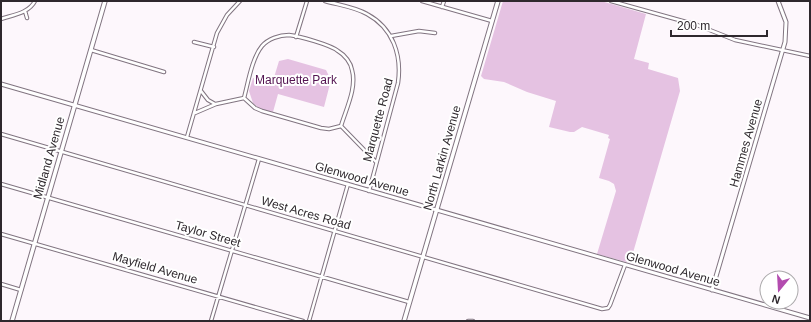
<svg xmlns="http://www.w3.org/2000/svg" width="811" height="322" viewBox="0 0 811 322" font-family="Helvetica,sans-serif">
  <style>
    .green { fill: #e5c2e2 }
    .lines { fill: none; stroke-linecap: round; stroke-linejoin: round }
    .minor-casing { stroke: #817480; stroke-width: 4.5 }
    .tertiary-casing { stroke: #817480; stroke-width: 5 }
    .secondary-casing { stroke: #817480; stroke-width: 5.5 }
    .minor { stroke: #fff; stroke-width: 2.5 }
    .tertiary { stroke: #fff; stroke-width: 3 }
    .secondary { stroke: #fff; stroke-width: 3.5 }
    .labels { text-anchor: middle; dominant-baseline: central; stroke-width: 4; stroke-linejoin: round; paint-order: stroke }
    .park-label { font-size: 12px; fill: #531351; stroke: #fff }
    .street-label { font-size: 12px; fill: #2e282d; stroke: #fff }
  </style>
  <rect width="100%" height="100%" fill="#fdf7fc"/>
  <!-- green -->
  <path class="green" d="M503 1H601L646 14 634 59 649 63 648 69 678 78 680 91 630 263 597 254 616 191 614 184 609 181 599 178 610 139 608 138 609 135 582 127 574 132H570L549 127 556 101 527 92 504 82 484 79 481 76Z
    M288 59 326 70 331 80 324 107 278 94 273 112 260 109 253 103 249 91 253 78 272 84 279 61Z"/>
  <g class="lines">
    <defs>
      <path id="minor" d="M325 1C339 5 355 7 367 14 393 28 402 55 398 83L369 191
        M422 1 492 21
        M611 1 697 25 735 40 810 56
        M442 7 444 1
        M25 11 27 18
        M1 19C13 15 29 13 35 1
        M391 36 419 31 435 33
        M296 37 307 1
        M194 42 214 47
        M91 50 164 72
        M201 91 208 100 215 104
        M244 98C248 83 252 58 262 46 268 39 279 35 289 35 299 36 331 45 338 51 345 55 351 63 352 70 357 88 346 109 341 126
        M244 98 255 108 262 111 321 128 329 129 341 126
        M195 113 216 104 244 98
        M341 126 376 162
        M1 134 602 309 608 308 610 305 625 265
        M187 137 217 33 227 15 240 1
        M1 184 409 302
        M1 234 303 321
        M1 284 21 290
        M211 321 259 159
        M309 321 348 184
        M468 321H473"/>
      <path id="tertiary" d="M1 84 810 318
        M712 290 785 42 786 22 778 1"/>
      <path id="secondary" d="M12 321 105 1
        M404 321 498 1"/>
    </defs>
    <!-- minor casing -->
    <use href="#minor" class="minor-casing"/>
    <!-- tertiary casing -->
    <use href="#tertiary" class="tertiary-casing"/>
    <!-- secondary casing -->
    <use href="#secondary" class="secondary-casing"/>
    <!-- minor -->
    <use href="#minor" class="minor"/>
    <!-- tertiary -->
    <use href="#tertiary" class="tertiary"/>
    <!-- secondary -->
    <use href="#secondary" class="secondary"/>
  </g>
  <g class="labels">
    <!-- park labels -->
    <g class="park-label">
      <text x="296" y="80">Marquette Park</text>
    </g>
    <!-- street labels -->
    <g class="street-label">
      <text transform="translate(378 120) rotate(-75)">Marquette Road</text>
      <text transform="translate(746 143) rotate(-74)">Hammes Avenue</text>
      <text transform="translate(49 158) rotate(-74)">Midland Avenue</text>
      <text transform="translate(442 158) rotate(-74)">North Larkin Avenue</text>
      <text transform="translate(362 179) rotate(16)">Glenwood Avenue</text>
      <text transform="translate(306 213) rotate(16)">West Acres Road</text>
      <text transform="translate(208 234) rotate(16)">Taylor Street</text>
      <text transform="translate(155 268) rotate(16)">Mayfield Avenue</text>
      <text transform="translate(673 269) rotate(16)">Glenwood Avenue</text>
    </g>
  </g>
  <!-- border -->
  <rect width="811" height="322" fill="none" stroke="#2e282d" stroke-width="4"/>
  <!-- north arrow -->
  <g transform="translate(779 290) rotate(198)"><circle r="19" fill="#ffffff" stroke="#aba9ab"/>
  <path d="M0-3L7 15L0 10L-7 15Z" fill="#b34caf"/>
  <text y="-6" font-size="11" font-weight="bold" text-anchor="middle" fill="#2e282d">N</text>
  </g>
  <!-- scale -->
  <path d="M671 30v6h96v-6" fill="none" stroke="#2e282d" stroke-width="2"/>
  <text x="677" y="30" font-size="12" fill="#2e282d" stroke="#ffffff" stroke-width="3" paint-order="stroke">200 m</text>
</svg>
